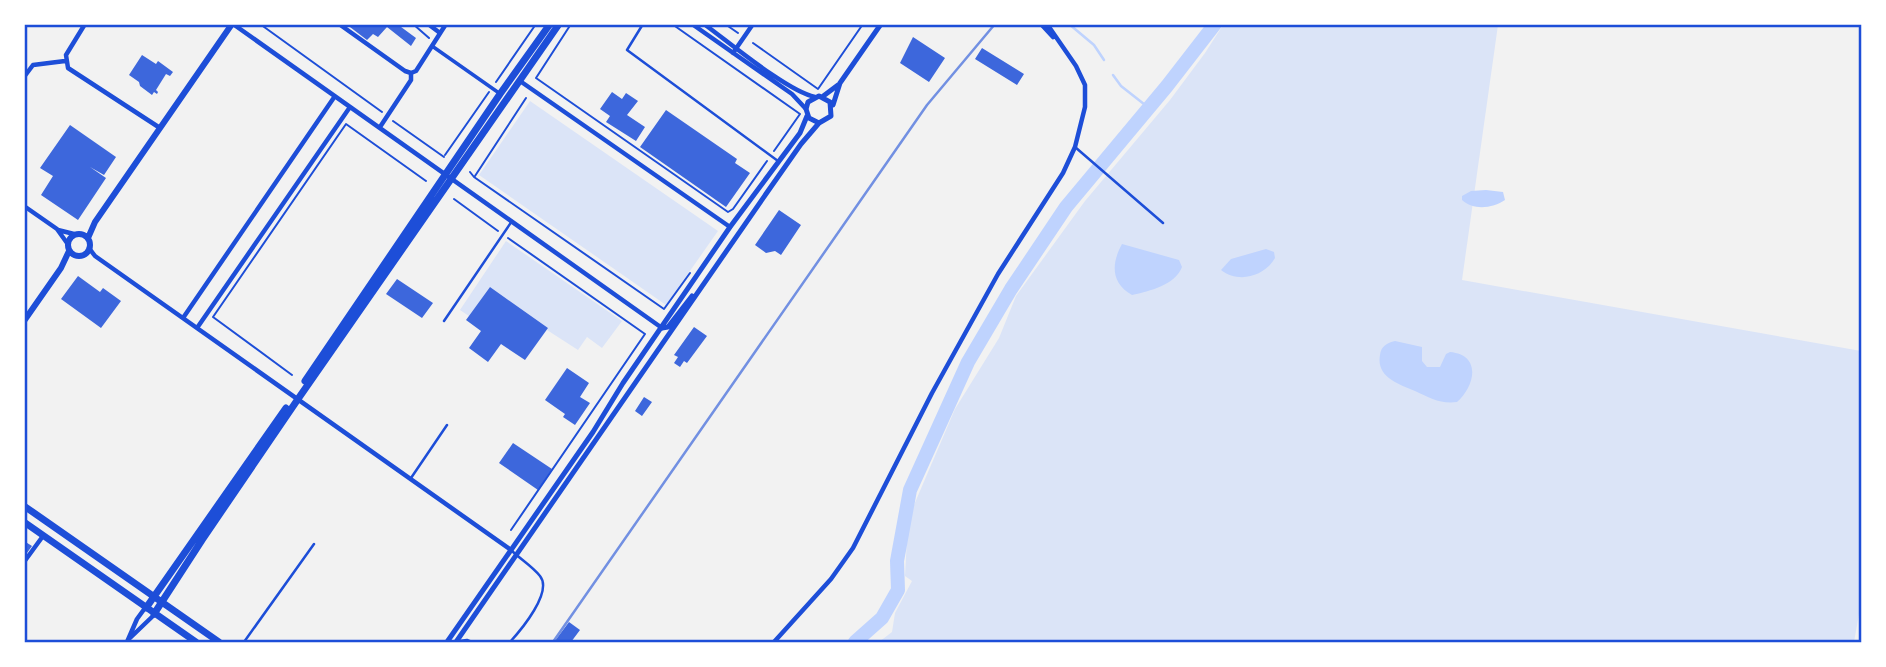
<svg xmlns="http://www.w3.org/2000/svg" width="1886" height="667" viewBox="0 0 1886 667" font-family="'Work Sans',sans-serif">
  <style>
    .green { fill: #dbe4f7 }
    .water { fill: #bfd3fe }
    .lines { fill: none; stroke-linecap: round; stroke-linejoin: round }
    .stream { stroke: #bfd3fe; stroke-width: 2.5 }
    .river { stroke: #bfd3fe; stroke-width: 14 }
    .building { fill: #3d67dc }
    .path { stroke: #1d4ed8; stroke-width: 2 }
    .service { stroke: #1d4ed8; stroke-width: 2.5 }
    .pedestrian { stroke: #1d4ed8; stroke-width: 3.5 }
    .minor { stroke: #1d4ed8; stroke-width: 4.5 }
    .tertiary { stroke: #1d4ed8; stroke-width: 5 }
    .secondary { stroke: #1d4ed8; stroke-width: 6 }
    .primary { stroke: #1d4ed8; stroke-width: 7 }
    .rail { stroke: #7290e2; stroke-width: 2.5 }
    .neatline { fill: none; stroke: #1d4ed8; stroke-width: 2.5 }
  </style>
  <rect width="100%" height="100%" fill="#f2f2f2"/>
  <!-- green -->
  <path class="green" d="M1223 25H1498L1462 280 1861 351 1862 597 1854 642H879L892 632 895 613 912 581 905 576 908 519 955 409 999 338 1016 296 1085 201 1170 100 1205 53Z
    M530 101 718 231 666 305 479 175Z
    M506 241 622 321 602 348 587 337 578 350 547 330 548 328 490 287 469 316 460 310Z"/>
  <!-- water -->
  <path class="water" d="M1486 190 1503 192 1505 200C1493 208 1474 211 1462 200V196L1471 191Z
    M1122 244 1179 260 1182 267C1175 285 1150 291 1132 295 1111 283 1111 264 1122 244Z
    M1266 249 1274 252 1275 258C1265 276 1239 284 1221 270L1231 259Z
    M1395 341 1422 347V361L1427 367H1440L1446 354 1450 352C1482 355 1475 386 1457 402 1440 404 1430 398 1415 391 1398 384 1376 377 1380 355 1381 346 1387 343 1395 341Z"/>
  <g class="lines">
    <!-- stream -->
    <path class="stream" d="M1069 24 1094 45 1104 60
      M1113 75 1121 86 1149 108"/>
    <!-- river -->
    <path class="river" d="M855 642 882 618 898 590 897 561 910 490 968 362 1011 289 1066 207 1167 86 1215 24"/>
  </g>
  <!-- building -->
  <path class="building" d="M346 24H397L416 38 411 46 387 27 378 37 373 34 367 40Z
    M913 37 945 58 929 82 900 63Z
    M982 48 1024 74 1017 85 975 59Z
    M142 55 156 64 158 61 173 72 170 76 166 74 156 90 158 92 157 94 154 92 152 95 140 86 139 82 129 75Z
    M612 92 622 99 626 93 638 101 627 115 645 127 636 141 606 122 610 116 600 109Z
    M666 110 737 159 735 163 750 173 726 207 640 147Z
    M70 125 116 157 104 175 90 167 106 178 78 220 41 195 53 176 40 168Z
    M779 210 801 225 781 255 775 251 766 253 755 245Z
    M78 276 100 292 103 288 121 301 101 328 61 299Z
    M397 279 433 303 422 318 386 294Z
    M490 287 548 328 525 360 501 344 488 362 469 348 481 331 466 320Z
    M694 327 707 336 687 363 684 361 680 367 674 363 678 357 674 355Z
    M567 368 589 383 580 397 590 403 575 425 563 417 565 414 545 400Z
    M644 397 652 402 642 416 635 411Z
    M513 443 552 469 538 490 499 463Z
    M24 541 32 546 24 557Z
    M569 622 580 630 571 642H554Z"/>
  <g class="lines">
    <!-- path -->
    <path class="path" d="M260 24 382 112
      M413 24 429 38
      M571 24 536 78 728 212 733 209 767 161
      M672 24 800 114 774 151
      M725 24 738 33
      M753 43 818 89 863 24
      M496 82 536 24
      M393 121 444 157
      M445 155 489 92
      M470 172 474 177 664 309 690 273
      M475 176 526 98
      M454 199 498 231
      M508 238 645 334 511 530
      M292 375 213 317 346 124 426 181"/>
    <!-- service -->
    <path class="service" d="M643 24 627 50 778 161
      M1075 147 1163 223
      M444 321 512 221
      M411 478 447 425
      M459 641 467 640 472 642
      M244 642 314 544
      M510 642C521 630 553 592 540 576 532 566 520 559 511 550"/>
    <!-- pedestrian -->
    <path class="pedestrian" d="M432 46 499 93"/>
    <!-- minor -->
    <path class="minor" d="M85 24 66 55 68 68 160 128
      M233 24 662 328
      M339 24 405 71 411 73
      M428 24 440 33
      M692 24 792 94 806 109
      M704 24C730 43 787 91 815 97
      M1041 24 1053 37
      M733 53 753 24
      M24 77 33 65 65 61
      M520 81 730 227
      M380 127 411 80V73L416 71 446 24
      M24 206 57 229 67 243
      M58 230 74 234
      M89 248 95 256 511 550
      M183 318 335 96
      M197 328 350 107
      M24 562 43 536
      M130 638 154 615
      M127 642 137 619 145 608
      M774 642 831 579 853 548 932 393 998 274 1063 173 1075 147 1085 107V85L1076 66 1047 24"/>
    <!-- tertiary -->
    <path class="tertiary" d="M822 97 838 85
      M833 105 840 83 881 24
      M662 328 668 327 692 296
      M447 642 593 432 623 383 730 227 800 133 807 116
      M456 642 768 191 801 144 819 123 831 116 830 102 819 96 808 102 806 109 809 118 819 123"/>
    <!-- secondary -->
    <path class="secondary" d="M68 245a11 11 0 1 1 22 0a11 11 0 1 1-22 0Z
      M88 238 95 222 232 24
      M24 321 61 268 69 251"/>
    <!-- primary -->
    <path class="primary" d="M305 381 500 94 550 24
      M24 506 219 642
      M24 522 196 642
      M146 608 286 408
      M154 614 202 540 298 399 559 24"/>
    <!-- rail -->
    <path class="rail" d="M553 642 927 105 995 24"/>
  </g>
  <!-- border -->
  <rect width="1886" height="667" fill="none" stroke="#ffffff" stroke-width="52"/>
  <rect x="26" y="26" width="1834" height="615" class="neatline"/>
</svg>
